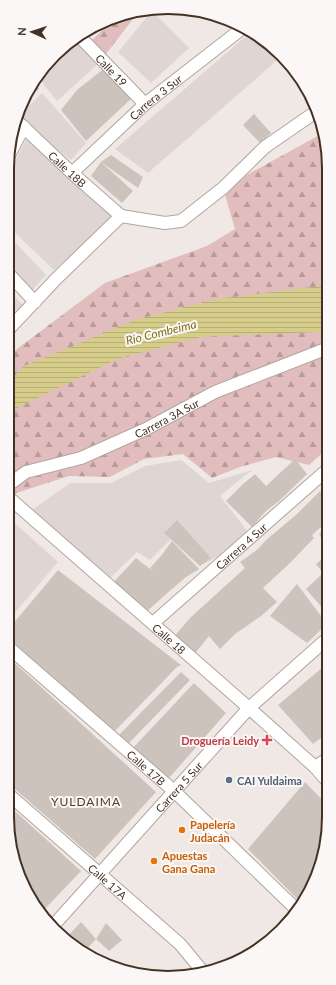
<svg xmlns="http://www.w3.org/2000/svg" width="336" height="985" viewBox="0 0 336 985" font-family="Lato,sans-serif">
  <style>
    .built { fill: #dfd6d3 }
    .forest { fill: url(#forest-firs) }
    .water { fill: url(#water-rules) }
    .building { fill: #cdc3bd }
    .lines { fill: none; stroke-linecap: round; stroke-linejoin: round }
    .street-casing { stroke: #b1a69f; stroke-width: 14 }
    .street { stroke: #fff; stroke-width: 12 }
    .health-dot { fill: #e0444e; stroke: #fbf7f6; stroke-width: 1.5 }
    .service-dot { fill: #5c6f8a; stroke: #fbf7f6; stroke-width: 1.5 }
    .food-dot { fill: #e8710a; stroke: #fbf7f6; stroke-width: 1.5 }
    .labels { text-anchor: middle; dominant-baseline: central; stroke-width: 4; stroke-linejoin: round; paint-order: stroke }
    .street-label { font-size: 11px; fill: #433123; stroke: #fbf7f6 }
    .health-label { font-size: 11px; font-weight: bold; fill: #be3a42; stroke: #fbf7f6; text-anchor: end }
    .service-label { font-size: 11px; font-weight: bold; fill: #4e5e75; stroke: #fbf7f6; text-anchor: start }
    .food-label { font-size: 11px; font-weight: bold; fill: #c56008; stroke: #fbf7f6; text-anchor: start }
    .water-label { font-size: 12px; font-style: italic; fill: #7d7218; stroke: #fbf7f6 }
    .neighbourhood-label { font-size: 12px; letter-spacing: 1px; fill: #56381d; stroke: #fbf7f6 }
    .rim { fill: none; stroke: #433123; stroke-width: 2 }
  </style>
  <defs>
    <pattern id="forest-firs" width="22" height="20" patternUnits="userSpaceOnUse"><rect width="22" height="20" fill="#e1bdbe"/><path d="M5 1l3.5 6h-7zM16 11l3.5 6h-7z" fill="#b89a9a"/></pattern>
    <pattern id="water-rules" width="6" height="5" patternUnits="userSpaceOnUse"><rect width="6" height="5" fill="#d6cd8b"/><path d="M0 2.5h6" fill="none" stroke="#b9b078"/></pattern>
  </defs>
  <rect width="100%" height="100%" fill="#efe8e5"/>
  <!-- built -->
  <path class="built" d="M152 11 189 48 151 83 118 52Z
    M252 31 282 56 148 173 115 149Z
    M77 38 100 62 57 101 37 76 40 70Z
    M42 93 86 143 71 160 17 118Z
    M28 136 114 218 54 270 7 225V177Z
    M15 242 46 275 25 298 7 281V253Z
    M7 289 23 305 7 320Z
    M181 460 209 483 252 470 220 496 252 537 204 564 174 536 150 560 137 552 108 580 32 510 70 483H111L145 466Z
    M7 516 58 562 7 622Z"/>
  <!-- forest -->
  <path class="forest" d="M147 8 133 19 106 54 91 41 113 20Z
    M323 133 328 147V448L309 465 276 457 240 467 212 478 183 454 144 459 110 477 69 476 7 496V362L17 349 105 283 207 246 235 229 223 188Z"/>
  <!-- water -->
  <path class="water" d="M328 285V328L316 332 200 337 117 359 7 413V384L24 366 138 319 217 299Z"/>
  <!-- building -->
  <path class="building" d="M106 67 133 97 86 141 61 110 77 90Z
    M35 81 39 89 26 99Z
    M254 114 271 133 260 143 243 125Z
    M111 155 143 177 138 188 101 162 133 191 122 203 91 176 101 162Z
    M295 459 307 474 279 501 266 511 252 527 226 501 242 485 255 474 266 486Z
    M320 491 328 498V521L312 535 314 538 290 563 263 588 277 602 261 616 235 634 220 649 209 636 189 661 171 640 191 617 245 568 240 562 258 549 266 540 296 515Z
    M177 520 211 558 200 566 164 533Z
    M328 525V547L327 548 319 534Z
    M172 541 199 569 186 577 172 589 145 613 110 586 136 558 154 572 150 568 161 556Z
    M328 554V578L329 616 306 589 323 573 316 564Z
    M58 570 181 665 177 667 115 731 7 637V631Z
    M297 584 327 624 307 643 270 616Z
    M7 656 156 792 95 859 7 782Z
    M329 662V732L313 744 278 705Z
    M181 672 190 680 129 743 116 738Z
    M194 683 226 713 169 778 130 751Z
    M305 782 329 807V817L324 858 307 894 299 901 248 849Z
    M7 804 81 871 41 913 19 878 7 817Z
    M81 922 96 939 84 952 66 938Z
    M106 923 122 940 109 951 96 939Z"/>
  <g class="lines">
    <defs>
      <g id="street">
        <path id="s1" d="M79 36 145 104"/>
        <path id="s2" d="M16 120 72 173 121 216"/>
        <path d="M9 155 24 127"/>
        <path id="s3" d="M72 173 145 104 244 27"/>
        <path d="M121 216 165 223 181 221 223 188 265 147 317 111"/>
        <path d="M7 272 35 302"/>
        <path d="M7 331 56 279 121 216"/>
        <path id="s4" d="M7 486 26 472 81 458 146 429 215 392 328 348"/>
        <path id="s5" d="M7 496 249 708 315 767 329 783"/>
        <path id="s6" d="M153 623 328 469"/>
        <path id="s7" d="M7 646 174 791 298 911"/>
        <path d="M315 767 329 758"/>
        <path id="s8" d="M7 793 180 944 204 973"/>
        <path id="s9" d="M52 927 249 708 329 637"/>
      </g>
    </defs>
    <!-- street casing -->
    <use href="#street" class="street-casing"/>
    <!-- street -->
    <use href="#street" class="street"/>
  </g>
  <!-- markers -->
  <path class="health-dot" d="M265 734h4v4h4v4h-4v4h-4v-4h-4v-4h4z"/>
  <circle class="service-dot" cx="229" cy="780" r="4"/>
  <g class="food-dot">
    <circle cx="182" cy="830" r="4"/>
    <circle cx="154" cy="861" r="4"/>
  </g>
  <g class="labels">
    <!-- street labels -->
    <g class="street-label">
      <text stroke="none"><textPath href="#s1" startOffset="47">Calle 19</textPath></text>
      <text stroke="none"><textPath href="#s3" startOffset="113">Carrera 3 Sur</textPath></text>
      <text stroke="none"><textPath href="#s2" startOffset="71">Calle 18B</textPath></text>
      <text stroke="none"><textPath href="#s4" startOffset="175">Carrera 3A Sur</textPath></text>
      <text stroke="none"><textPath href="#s6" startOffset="117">Carrera 4 Sur</textPath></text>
      <text stroke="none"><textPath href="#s5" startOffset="216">Calle 18</textPath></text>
      <text stroke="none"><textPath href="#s7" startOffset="185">Calle 17B</textPath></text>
      <text stroke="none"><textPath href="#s9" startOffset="189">Carrera 5 Sur</textPath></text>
      <text stroke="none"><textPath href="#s8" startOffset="134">Calle 17A</textPath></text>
    </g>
    <!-- health labels -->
    <g class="health-label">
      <text x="259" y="740">Droguería Leidy</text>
    </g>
    <!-- service labels -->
    <g class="service-label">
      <text x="237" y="780">CAI Yuldaima</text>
    </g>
    <!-- food labels -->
    <g class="food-label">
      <text x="190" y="824">Papelería<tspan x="190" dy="13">Judacán</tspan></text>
      <text x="162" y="855">Apuestas<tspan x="162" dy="13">Gana Gana</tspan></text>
    </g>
    <!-- water labels -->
    <g class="water-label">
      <text transform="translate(161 332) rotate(-14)">Río Combeima</text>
    </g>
    <!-- neighbourhood labels -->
    <g class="neighbourhood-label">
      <text x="86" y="801">YULDAIMA</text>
    </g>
  </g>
  <!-- crop -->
  <path d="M0 0H336V985H0ZM168 14H168A154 154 0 0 1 322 168V817A154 154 0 0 1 168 971H168A154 154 0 0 1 14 817V168A154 154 0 0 1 168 14Z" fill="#fbf7f6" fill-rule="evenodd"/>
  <path class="rim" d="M168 14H168A154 154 0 0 1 322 168V817A154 154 0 0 1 168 971H168A154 154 0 0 1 14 817V168A154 154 0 0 1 168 14Z"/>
  <!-- north arrow -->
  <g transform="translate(32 32) rotate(273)" stroke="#fbf7f6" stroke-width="3" paint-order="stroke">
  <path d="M0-3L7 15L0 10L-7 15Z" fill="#433123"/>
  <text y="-6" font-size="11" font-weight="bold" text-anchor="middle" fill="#433123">N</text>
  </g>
</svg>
